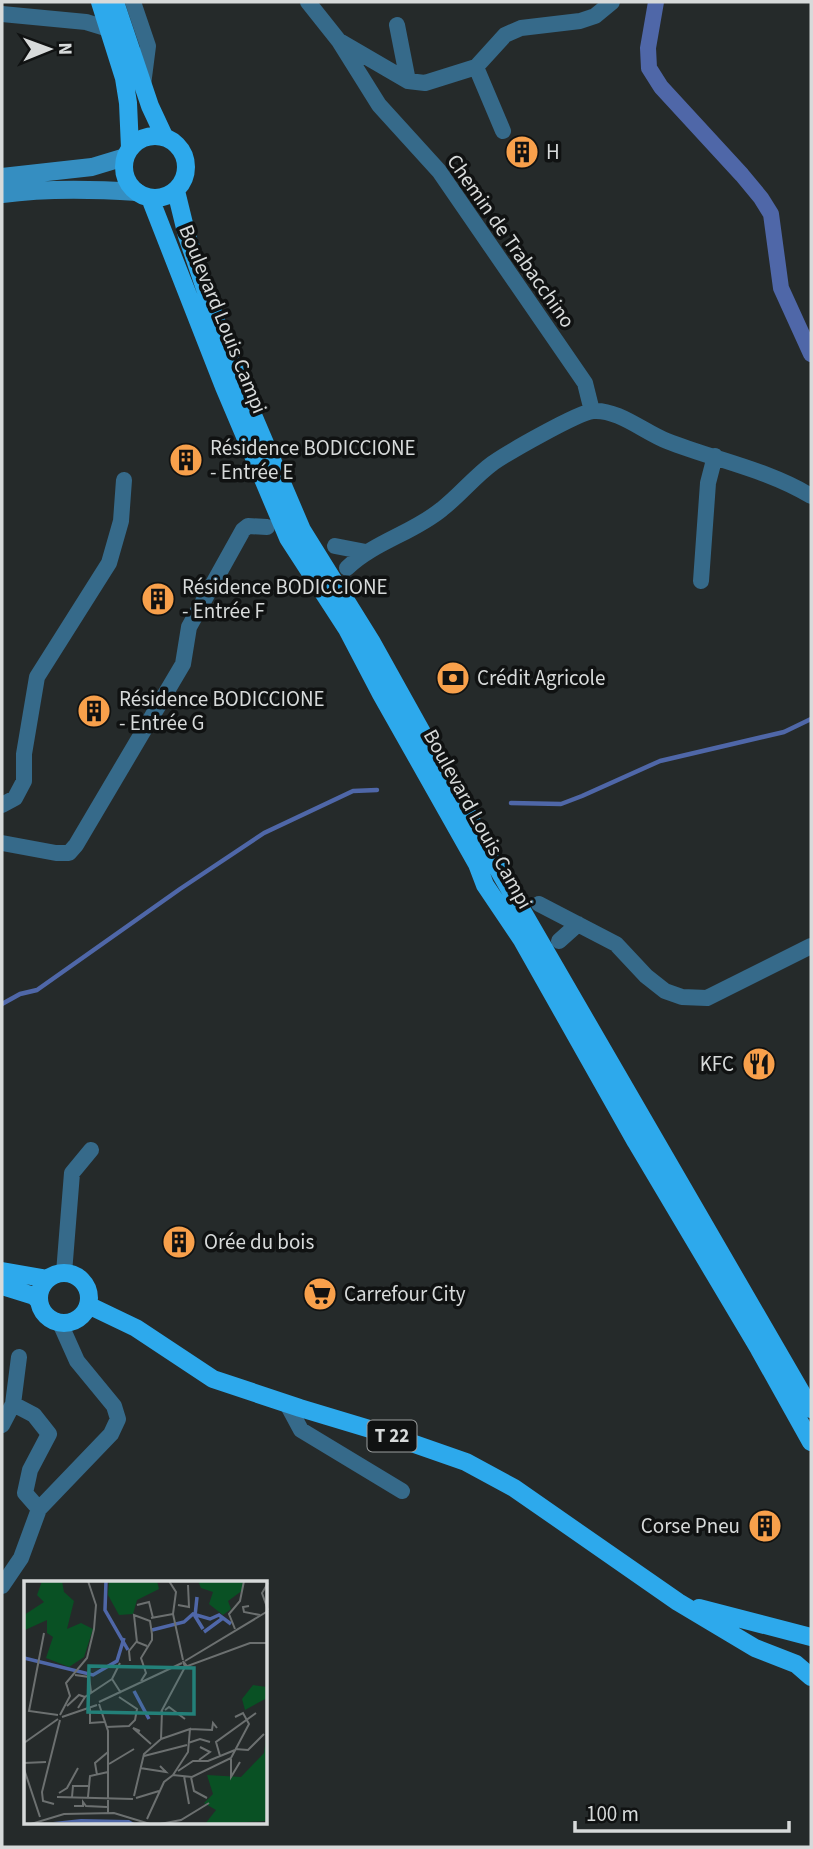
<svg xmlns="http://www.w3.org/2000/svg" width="813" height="1849" viewBox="0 0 813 1849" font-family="'Source Sans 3',sans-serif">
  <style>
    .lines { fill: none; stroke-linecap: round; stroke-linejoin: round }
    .stream { stroke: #4f67a8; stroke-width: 4.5 }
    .canal { stroke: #4f67a8; stroke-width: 16 }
    .street { stroke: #366a8a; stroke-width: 16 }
    .secondary { stroke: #358ec1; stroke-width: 18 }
    .primary { stroke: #2da9ec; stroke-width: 18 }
    .labels { text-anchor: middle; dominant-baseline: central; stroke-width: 7; stroke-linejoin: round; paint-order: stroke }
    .shield { fill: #101212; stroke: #9b9e9e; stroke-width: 2 }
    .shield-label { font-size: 19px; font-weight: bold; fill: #d7dada }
    .poi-label { font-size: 21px; fill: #d7dada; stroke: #101212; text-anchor: start }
    .street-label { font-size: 21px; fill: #d7dada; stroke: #101212 }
    .inset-river { fill: none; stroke: #4f67a8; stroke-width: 3.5 }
    .inset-road { fill: none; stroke: #6c7070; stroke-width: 2 }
    .view { fill: #238079; fill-opacity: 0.15; stroke: #238079; stroke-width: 3.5 }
    .inset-edge { fill: none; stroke: #d7dada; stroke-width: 3.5 }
  </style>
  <rect width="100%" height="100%" fill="#252a2a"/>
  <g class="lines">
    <!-- stream -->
    <path class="stream" d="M511 803 561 804 582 796 660 761 784 732 811 719
      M2 1004 20 994 37 990 180 889 264 833 353 791 377 790"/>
    <!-- canal -->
    <path class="canal" d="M656 2 648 48 649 68 661 87 742 175 761 198 771 214 781 288 811 354"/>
    <!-- street -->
    <path class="street" d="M133 2 148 46 143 85
      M308 2 339 41 379 105 439 171 585 383 592 411
      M2 14 86 22 109 29
      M397 25 408 81
      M341 42 408 81 425 83 476 67 505 35 521 28 580 21 595 16 612 2
      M476 67 503 131
      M335 546 366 552
      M347 568C374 542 413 533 442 509 460 495 475 476 493 463 509 452 577 413 593 411 618 409 644 432 667 441 715 460 766 469 811 496
      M701 581 708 483 715 456
      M2 805 15 798 24 781V754L37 677 109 563 121 521 124 480
      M2 843 56 853H69L76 845 183 664 189 627 243 530 248 526 267 527
      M539 904 616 944 646 976 665 991 682 997 707 998 811 946
      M559 941 578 924
      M64 1273 72 1173 91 1150
      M13 1404 19 1357
      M287 1404 301 1430 402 1491
      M2 1425 13 1404 34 1415 49 1434 30 1470 25 1493 39 1509
      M2 1586 21 1558 39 1509 111 1434 118 1419 114 1406 77 1361 60 1323"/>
    <!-- secondary -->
    <path class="secondary" d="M2 177 92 167 125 157
      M2 194C46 188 93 189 137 192"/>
    <!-- primary -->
    <path class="primary" d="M100 2 124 78 128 103 130 148
      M115 2 150 106 164 136
      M124 167a31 31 0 1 1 62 0a31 31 0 1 1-62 0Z
      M176 191 187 236 215 318 241 387 302 530 371 641 502 876 811 1409
      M150 198 224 387 288 538 347 629 381 694 477 864 485 885 522 940 636 1142 759 1349 811 1442
      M2 1271 48 1279
      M39 1298a25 25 0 1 1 50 0a25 25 0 1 1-50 0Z
      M2 1286 34 1296 39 1301
      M88 1305 136 1328 213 1379 300 1408 383 1433 466 1462 514 1488 678 1602 755 1648 796 1664 811 1677
      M699 1608 811 1637"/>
  </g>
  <!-- icons -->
  <defs>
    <symbol id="building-disc" viewBox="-11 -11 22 22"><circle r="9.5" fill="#f8a04b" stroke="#101212"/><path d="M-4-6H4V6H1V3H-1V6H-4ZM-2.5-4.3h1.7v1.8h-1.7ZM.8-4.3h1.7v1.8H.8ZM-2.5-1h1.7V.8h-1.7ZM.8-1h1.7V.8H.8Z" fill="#111"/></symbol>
    <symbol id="bank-disc" viewBox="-11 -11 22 22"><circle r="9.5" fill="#f8a04b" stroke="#101212"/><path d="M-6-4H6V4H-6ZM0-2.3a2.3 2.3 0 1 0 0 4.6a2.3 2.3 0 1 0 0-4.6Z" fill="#111"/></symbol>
    <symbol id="restaurant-disc" viewBox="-11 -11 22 22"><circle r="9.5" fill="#f8a04b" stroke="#101212"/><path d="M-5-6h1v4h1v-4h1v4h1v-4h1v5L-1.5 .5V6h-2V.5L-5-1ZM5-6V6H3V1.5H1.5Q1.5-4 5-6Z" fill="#111"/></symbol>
    <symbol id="supermarket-disc" viewBox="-11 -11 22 22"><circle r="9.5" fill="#f8a04b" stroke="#101212"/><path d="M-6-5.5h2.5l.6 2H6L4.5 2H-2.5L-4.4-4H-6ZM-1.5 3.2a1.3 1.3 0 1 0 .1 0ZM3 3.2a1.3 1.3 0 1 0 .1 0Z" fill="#111"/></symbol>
  </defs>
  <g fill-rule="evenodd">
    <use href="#building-disc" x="503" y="133" width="38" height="38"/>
    <use href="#building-disc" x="167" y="441" width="38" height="38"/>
    <use href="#building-disc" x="139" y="580" width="38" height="38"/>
    <use href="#bank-disc" x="434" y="659" width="38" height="38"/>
    <use href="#building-disc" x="75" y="692" width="38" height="38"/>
    <use href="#restaurant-disc" x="740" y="1045" width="38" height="38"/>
    <use href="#building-disc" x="160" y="1223" width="38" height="38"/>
    <use href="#supermarket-disc" x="301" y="1275" width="38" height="38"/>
    <use href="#building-disc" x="746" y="1507" width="38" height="38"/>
  </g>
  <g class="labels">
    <!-- shield labels -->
    <rect class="shield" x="367.5" y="1420.5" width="49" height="31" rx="5"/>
    <g class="shield-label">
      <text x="392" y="1436">T 22</text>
    </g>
    <!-- poi labels -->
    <g class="poi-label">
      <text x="546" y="152">H</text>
      <text x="210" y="448">Résidence BODICCIONE<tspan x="210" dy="24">- Entrée E</tspan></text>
      <text x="182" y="587">Résidence BODICCIONE<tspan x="182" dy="24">- Entrée F</tspan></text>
      <text x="477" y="678">Crédit Agricole</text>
      <text x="119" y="699">Résidence BODICCIONE<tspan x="119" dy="24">- Entrée G</tspan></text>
      <text x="734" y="1064" text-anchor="end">KFC</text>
      <text x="204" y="1242">Orée du bois</text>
      <text x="344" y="1294">Carrefour City</text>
      <text x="740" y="1526" text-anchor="end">Corse Pneu</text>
    </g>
    <!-- street labels -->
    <g class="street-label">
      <text transform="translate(511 241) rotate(55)">Chemin de Trabacchino</text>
      <text transform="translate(223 319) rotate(68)">Boulevard Louis Campi</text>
      <text transform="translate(478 819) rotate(61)">Boulevard Louis Campi</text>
    </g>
  </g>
  <!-- overview -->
  <g transform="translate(24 1581)">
    <rect width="243" height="243" fill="#252a2a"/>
    <path d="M85 0H133L135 8 113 19 109 33 95 34 84 14ZM174 0H219V9L204 20 207 28 199 34 185 23 189 11 177 7Z" fill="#095124"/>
    <path d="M18 0H38L40 11 50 20 43 48 57 42 69 48 60 76 45 86 22 77 29 56 23 52V39L1 49 0 34 20 21 13 14ZM229 104 243 106V117L221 129 218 118ZM243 151V240L181 243 192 229 180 222 189 213 183 194 217 196 240 172Z" fill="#095124"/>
    <path d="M57 238 105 239 112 243 29 241Z" fill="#4f67a8"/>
    <path class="inset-river" d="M82 0 81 29 104 69M173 16 171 35 179 48M128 49 160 41 169 33 186 38 195 34 207 43M180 51 199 37M0 77 69 94 93 80 100 57M110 110 125 138"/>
    <path class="inset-road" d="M145 0 152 11 149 33 159 79M244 2 238 12 244 29M113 24 125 21 129 37M154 24 165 26 164 4M225 25 219 26 220 31 236 34M127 37 149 33M211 48 205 33 216 20 220 0M20 52 5 130 34 134M106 80 105 70 113 60M161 80 244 30M96 82 88 98 97 112M163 85 159 80 161 86 226 62H244M51 94 65 96 67 111M117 100 122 92 117 77 128 59V53L126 40 110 34 113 61 123 65M75 121 158 82M75 123 84 150V233M43 125 55 114 61 116M66 126V142L80 141M54 127 61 116 88 98M141 129 145 126 161 138M137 131 161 86M36 134 46 115 42 102 63 77 70 48 72 24 64 0M38 136 73 124M82 146 105 145 111 139 113 128 95 116M166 148 188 149 189 142 193 147M116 150 109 147 127 163M137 158 166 148 164 171 149 194M0 162 34 138M164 162 176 158 186 161M211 168 224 169 240 153M120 175 163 164M196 175 192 161 232 132M207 178V196L216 181M175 179 186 171 176 166M0 182 22 181M85 183 110 168M116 187 142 191 136 185M0 188 16 236M154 190 169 180H184L211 169M73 194 71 182 84 171M160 195 165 223M167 196 170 210 183 217M35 212 43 207 54 187M110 215 120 173 137 158 138 130M33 216 109 218M48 216 49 205H64M64 216 66 195 84 191M112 217 135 210M30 223 19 220 18 211 36 139M50 225H59V221L62 225 83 226M123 238 140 201 149 194 168 196 207 177 225 143 219 132 211 136M7 243 40 233 90 232 126 243M136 243 157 239 185 222"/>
    <path class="view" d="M65 85 170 87V133L64 131Z"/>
    <rect width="243" height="243" class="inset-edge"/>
  </g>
  <!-- border -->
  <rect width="813" height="1849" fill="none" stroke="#d7dada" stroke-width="7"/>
  <!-- north arrow -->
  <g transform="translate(49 49) rotate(89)" stroke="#101212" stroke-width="5" paint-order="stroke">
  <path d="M0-5L12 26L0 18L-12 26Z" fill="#d7dada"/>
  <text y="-10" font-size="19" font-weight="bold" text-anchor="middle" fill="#d7dada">N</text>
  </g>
  <!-- scale -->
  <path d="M575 1821v10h214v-10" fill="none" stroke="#d7dada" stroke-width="3.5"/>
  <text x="586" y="1821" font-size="21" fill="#d7dada" stroke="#101212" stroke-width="5" paint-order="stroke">100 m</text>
</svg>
